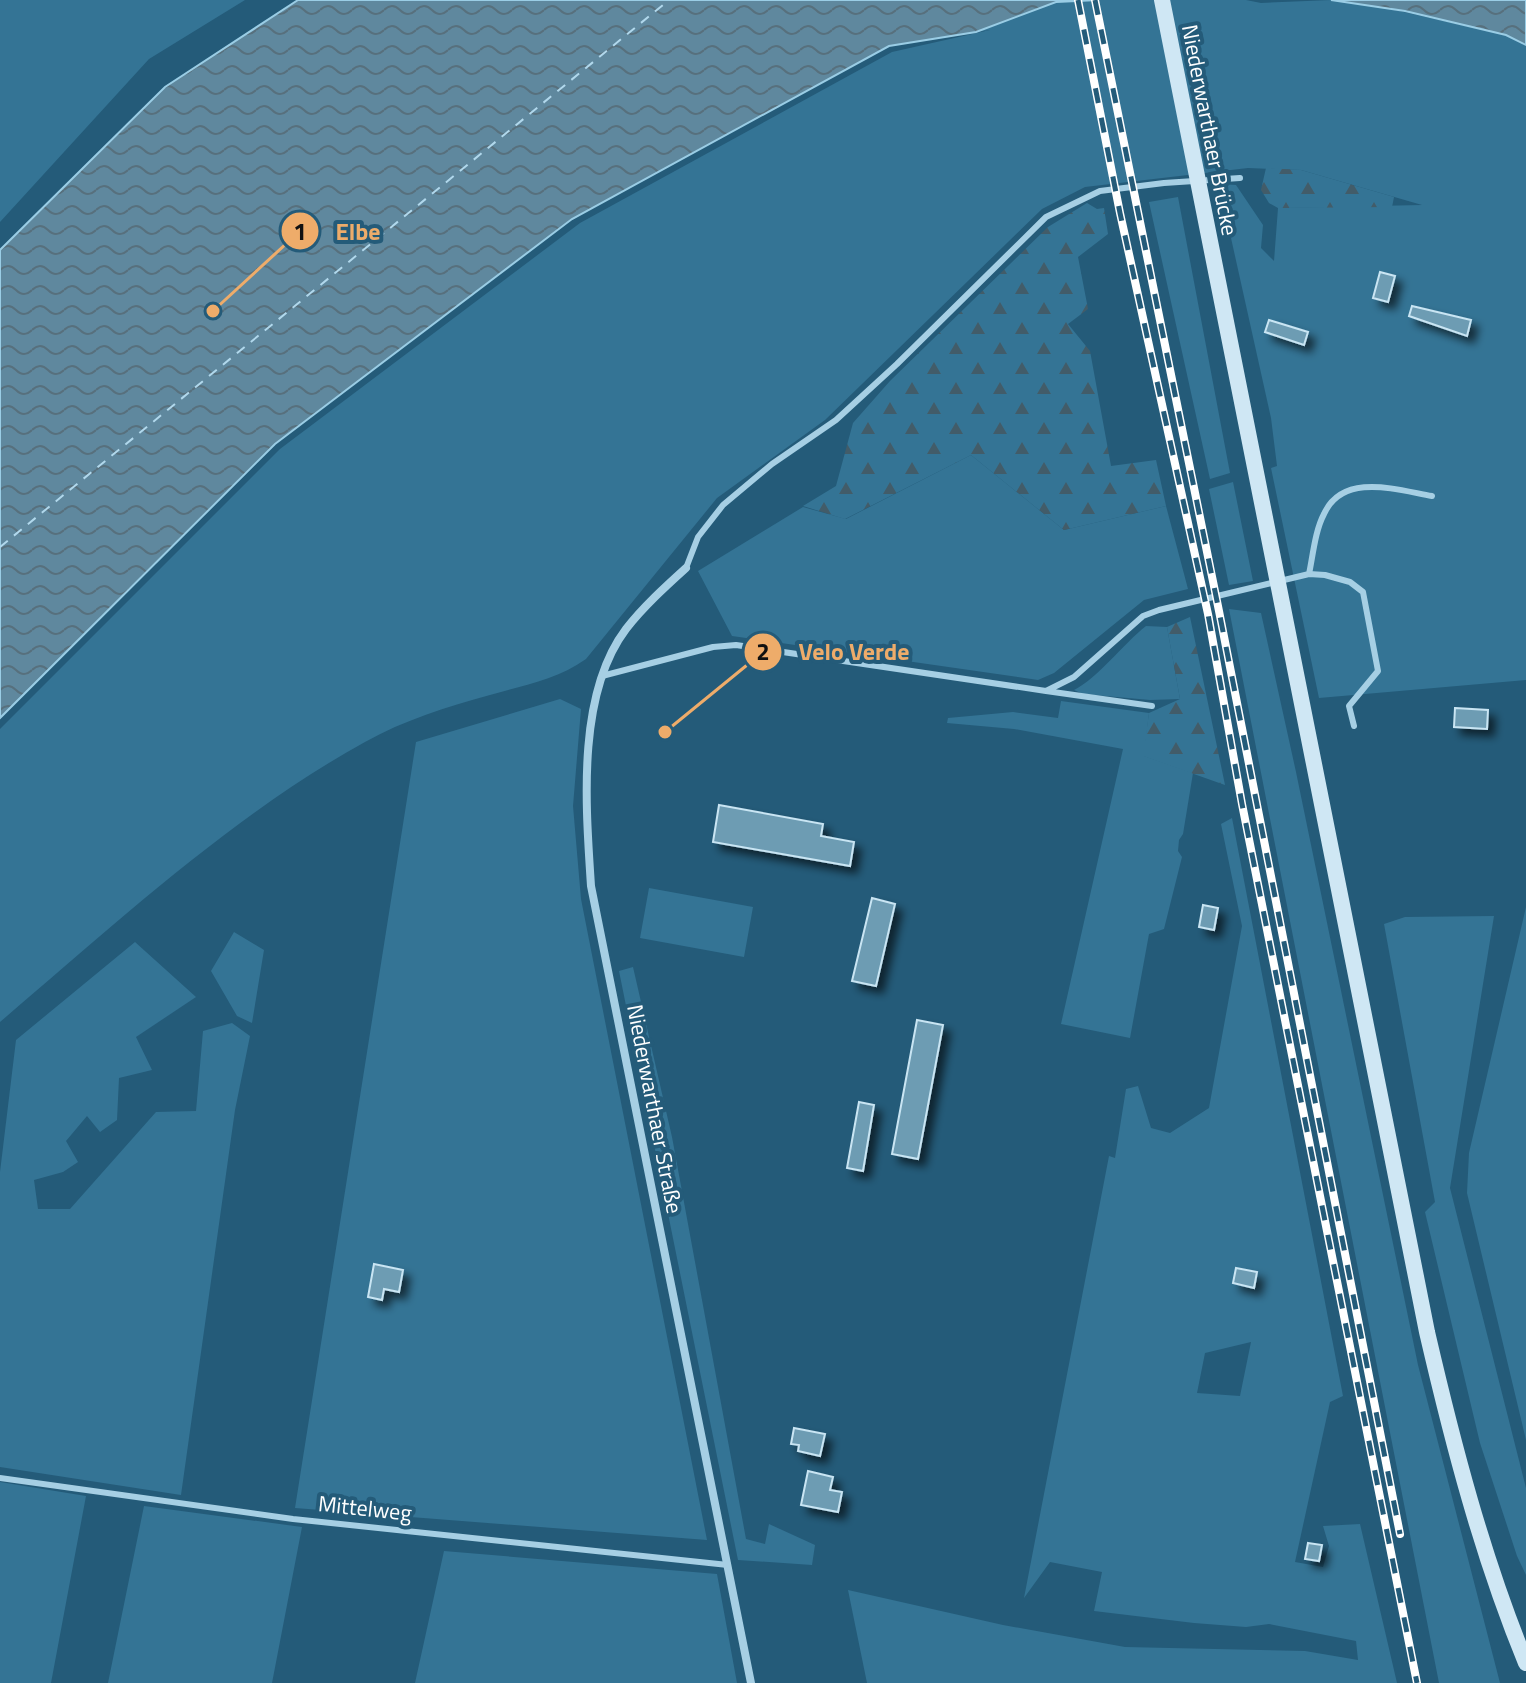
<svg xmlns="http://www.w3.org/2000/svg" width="1526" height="1683" viewBox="0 0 1526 1683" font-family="'Titillium Web',sans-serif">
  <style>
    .green { fill: #347495; fill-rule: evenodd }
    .forest { fill: url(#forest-firs) }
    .water { fill: url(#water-waves); stroke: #9acde5; stroke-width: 2 }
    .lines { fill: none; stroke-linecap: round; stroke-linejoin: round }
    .ferry { stroke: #b1d8ec; stroke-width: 2; stroke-dasharray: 10 8; stroke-linecap: butt }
    .building { fill: #6d9cb3; stroke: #c9e5f3; stroke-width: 2; filter: url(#shadow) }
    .lane { stroke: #a6cfe4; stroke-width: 6 }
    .street { stroke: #a6cfe4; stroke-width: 8 }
    .secondary { stroke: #cfe7f4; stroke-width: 16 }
    .rail-casing { stroke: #fff; stroke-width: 8 }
    .rail { stroke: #245b79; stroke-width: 5; stroke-dasharray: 15; stroke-linecap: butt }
    .labels { text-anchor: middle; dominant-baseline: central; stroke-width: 8; stroke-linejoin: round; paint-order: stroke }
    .street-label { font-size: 22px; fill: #fff; stroke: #245b79 }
    .leader { fill: none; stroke: #eeac6a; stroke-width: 3 }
    .callout-dot { fill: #eeac6a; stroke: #245b79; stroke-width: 3 }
    .mark-label { font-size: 24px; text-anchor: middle; font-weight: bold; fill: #111 }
    .callout-label { font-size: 24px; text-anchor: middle; font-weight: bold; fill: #eeac6a; stroke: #245b79; stroke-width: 8; stroke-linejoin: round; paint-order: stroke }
  </style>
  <defs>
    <pattern id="forest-firs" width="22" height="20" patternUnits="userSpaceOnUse" patternTransform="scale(2)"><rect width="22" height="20" fill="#347495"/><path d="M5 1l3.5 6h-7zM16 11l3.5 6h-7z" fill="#425c69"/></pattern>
    <pattern id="water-waves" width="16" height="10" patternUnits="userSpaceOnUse" patternTransform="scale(2)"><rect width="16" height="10" fill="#5f889e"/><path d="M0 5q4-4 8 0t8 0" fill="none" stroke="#57707d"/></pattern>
    <filter id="shadow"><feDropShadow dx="7" dy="7" stdDeviation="4" flood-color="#0009"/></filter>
  </defs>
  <rect width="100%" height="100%" fill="#245b79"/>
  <!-- green -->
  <path class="green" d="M0 0H245L149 59 0 222Z
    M1098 0H1246L1261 3 1331 0 1377 6 1506 35 1526 45V680L1319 698 1271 468 1277 466 1271 418 1219 184 1236 185 1263 225 1261 248 1274 261 1278 208 1422 205 1301 170 1248 168 1085 187 1042 209 825 420 717 498 586 659C556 680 525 685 490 695 447 707 404 720 365 742 234 814 114 925 0 1022V729L280 449 580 223 892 52 990 30 976 32 1056 2Z
    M1178 197 1230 473 1210 479 1149 202Z
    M971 455 1064 530 1166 506 1188 589 1144 600 1054 673 1038 680 732 636 698 571 803 507 846 519Z
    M1233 482 1253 581 1229 585 1209 489Z
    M1229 609 1261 613 1296 772 1418 1365 1500 1683H1439Z
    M1146 626 1167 627 1180 699 1150 700 1083 694 1074 690C1098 678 1123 644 1146 626Z
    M560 699 581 709 573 806 581 899 707 1540 295 1508 416 742Z
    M1061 701 1149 713 1144 756 1193 773 1183 834 1179 840 1178 851 1182 857 1164 929 1149 934 1130 1038 1061 1024 1123 749 1014 729 947 723 948 718 1013 712 1058 718Z
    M1232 818 1343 1396 1330 1402 1295 1562 1323 1567 1329 1546 1323 1526 1360 1524 1397 1683H867L848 1590 1003 1625 1125 1647 1305 1651 1358 1660 1356 1641 1269 1624 1246 1627 1194 1623 1094 1611 1102 1572 1050 1562 1024 1598 1109 1156 1115 1158 1126 1089 1138 1086 1151 1128 1170 1133 1209 1108 1242 926 1221 824ZM1251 1342 1240 1396 1197 1393 1205 1353Z
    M649 888 753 907 744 957 640 938Z
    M1526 907V1440L1467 1193 1469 1153Z
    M1494 916 1450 1188 1526 1488V1575L1517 1556 1480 1443 1425 1212 1435 1202 1384 924 1405 917Z
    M234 932 264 950 252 1023 237 1016 211 971Z
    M135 942 196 997 136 1037 152 1070 119 1078 117 1120 100 1132 87 1116 66 1141 78 1162 63 1172 34 1180 38 1209H70L156 1112 196 1111 203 1031 232 1023 250 1036 235 1110 181 1495 0 1467V1172L16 1040Z
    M633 967 672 1137 746 1539 765 1544 769 1524 815 1545 812 1565 738 1560 619 971Z
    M0 1482 86 1496 51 1683H0Z
    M144 1506 302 1527 272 1683H108Z
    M444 1551 717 1574 737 1683H415Z"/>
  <!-- forest -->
  <path class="forest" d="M1266 168 1301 170 1394 197 1392 207 1278 208 1269 203 1261 190Z
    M1087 203 1097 209 1104 208 1108 234 1078 257 1088 309 1068 324 1090 351 1111 466 1156 460 1166 506 1064 530 971 455 845 519 803 506 836 486 853 423 890 381 1048 227Z
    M1190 617 1225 785 1143 756 1149 713 1180 699 1167 627Z"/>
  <!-- water -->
  <path class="water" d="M298 0H1098L1056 2 976 32 889 46 572 219 275 444 0 718V250L165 87Z
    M1331 0H1526V45L1506 35 1405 11Z"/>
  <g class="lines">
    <!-- ferry -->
    <path class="ferry" d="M0 547 669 0"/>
  </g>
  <!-- building -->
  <path class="building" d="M1380 272 1395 276 1388 302 1373 298Z
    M1412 306 1471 320 1467 336 1409 316Z
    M1269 320 1308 332 1304 345 1265 332Z
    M1455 708 1488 710 1487 729 1454 727Z
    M719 805 823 824 821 836 854 842 850 866 713 842Z
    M872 898 895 904 876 986 852 981Z
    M1203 905 1218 908 1214 930 1199 927Z
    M917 1020 943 1025 918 1159 892 1154Z
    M859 1102 874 1105 863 1171 847 1168Z
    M374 1264 403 1270 399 1292 384 1289 382 1300 368 1297Z
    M1236 1268 1257 1272 1254 1288 1233 1283Z
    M794 1428 825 1434 820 1456 798 1451 799 1445 791 1444Z
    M808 1471 833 1477 830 1490 842 1492 838 1512 801 1505Z
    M1308 1543 1322 1545 1319 1561 1305 1559Z"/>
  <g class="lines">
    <!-- lane -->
    <path class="lane" d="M686 568 698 537 723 505 772 464 836 420 897 364 1046 217 1100 191 1164 183 1240 178
      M1309 574C1313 555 1315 531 1324 514 1343 472 1397 490 1432 496
      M602 676 713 647 736 645 1046 691 1074 677 1143 616 1159 610 1309 574 1325 575 1350 582 1363 592 1378 671 1349 706 1354 726
      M1046 691 1152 706
      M0 1478 293 1519 728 1565"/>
    <!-- street -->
    <path class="street" d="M686 568C665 587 643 607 626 629 576 695 586 808 591 886L751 1683"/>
    <!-- secondary -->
    <path class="secondary" d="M1162 0 1427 1332C1453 1444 1482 1556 1526 1663"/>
    <defs>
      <path id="rail" d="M1078 0 1120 213 1208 614 1242 804 1417 1683
        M1095 0 1219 611 1400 1534"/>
    </defs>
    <!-- rail casing -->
    <use href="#rail" class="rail-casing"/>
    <!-- rail -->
    <use href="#rail" class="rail"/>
  </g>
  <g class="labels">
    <!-- street labels -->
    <g class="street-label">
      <text transform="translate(1210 130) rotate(79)">Niederwarthaer Brücke</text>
      <text transform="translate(655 1109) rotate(79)">Niederwarthaer Straße</text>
      <text transform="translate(365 1508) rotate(6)">Mittelweg</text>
    </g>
  </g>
  <!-- callouts -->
  <path class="leader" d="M213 311L300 231M665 732L763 652"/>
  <g class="callout-dot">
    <circle cx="213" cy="311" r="8"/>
    <circle cx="665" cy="732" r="8"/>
    <circle cx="300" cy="231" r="20"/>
    <circle cx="763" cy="652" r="20"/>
  </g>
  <g class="mark-label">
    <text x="300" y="240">1</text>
    <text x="763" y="660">2</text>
  </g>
  <g class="callout-label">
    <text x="358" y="240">Elbe</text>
    <text x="854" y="660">Velo Verde</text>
  </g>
</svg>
